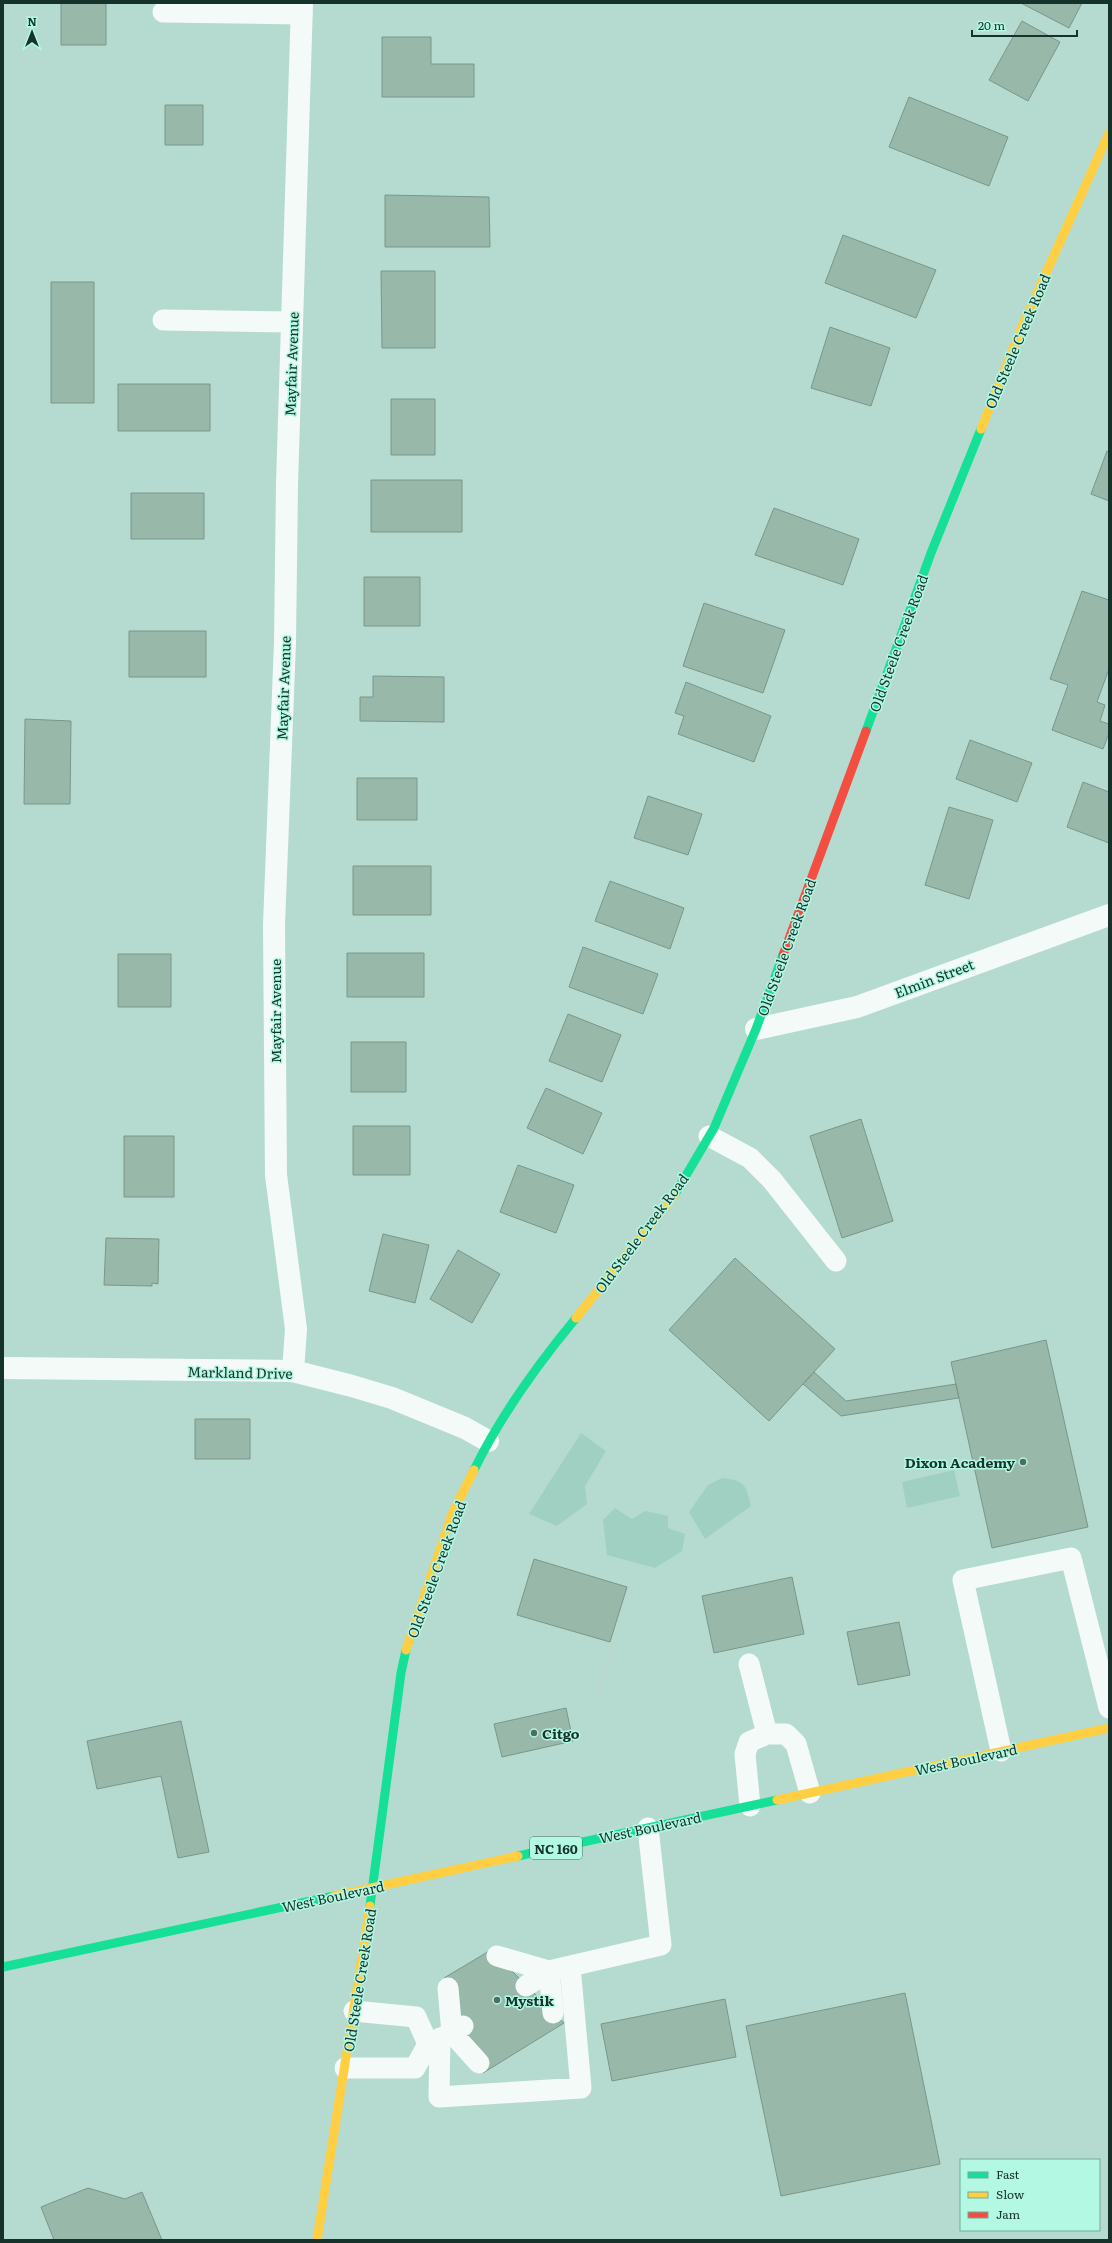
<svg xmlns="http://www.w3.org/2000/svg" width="1112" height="2243" viewBox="0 0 1112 2243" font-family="Literata,serif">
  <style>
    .green { fill: #a0d0c1 }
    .building { fill: #98b8a9; stroke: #7b968a }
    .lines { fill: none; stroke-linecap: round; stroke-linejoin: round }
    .path { stroke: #c4d0cd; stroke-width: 2.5; stroke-dasharray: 3 3; stroke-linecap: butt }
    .lane { stroke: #f4faf8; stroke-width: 21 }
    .street { stroke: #f4faf8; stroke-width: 22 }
    .fast { stroke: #16e098; stroke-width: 9 }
    .slow { stroke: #ffcf43; stroke-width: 9 }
    .jam { stroke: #f24e42; stroke-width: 9 }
    .poi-dot { fill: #4e6e65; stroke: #b2f8e3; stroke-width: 1.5 }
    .labels { text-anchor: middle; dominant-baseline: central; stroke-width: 3; stroke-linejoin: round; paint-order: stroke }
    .shield { fill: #b2f8e3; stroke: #456e62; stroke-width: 1 }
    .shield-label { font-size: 13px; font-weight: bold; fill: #16332b }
    .street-label { font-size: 14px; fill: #16332b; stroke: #b2f8e3 }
    .poi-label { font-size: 14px; font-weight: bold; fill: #16332b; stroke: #b2f8e3; text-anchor: start }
  </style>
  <rect width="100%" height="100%" fill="#b5dbd0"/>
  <!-- green -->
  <path class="green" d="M581 1433 606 1451 585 1486 587 1504 557 1526 529 1514Z
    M954 1470 960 1496 907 1508 902 1482Z
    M722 1478C745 1480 746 1485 751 1506L705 1539 689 1512 708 1485Z
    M615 1508 632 1519 645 1511 668 1516V1528L685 1534 682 1551 655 1568 607 1555 603 1520Z"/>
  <!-- building -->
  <path class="building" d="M61 3H106V45H61Z
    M1021 3H1082L1069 28Z
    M1022 21 1060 42 1028 101 989 80Z
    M382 37H431V64H474V97H382Z
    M909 97 1008 137 989 186 889 147Z
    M165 105H203V145H165Z
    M385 195 489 197 490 247H385Z
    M843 235 936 270 916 318 825 283Z
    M381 271H435V348H382Z
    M51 282H94V403H51Z
    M830 327 890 348 871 406 811 388Z
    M118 384H210V431H118Z
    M391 399H435V455H391Z
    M1107 451 1109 452V501L1091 494Z
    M371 480H462V532H371Z
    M131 493H204V539H131Z
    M774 508 859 539 843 585 755 555Z
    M364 577H420V626H364Z
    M1082 591 1109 600V669L1097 702 1105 705 1100 721 1109 724V733L1103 749 1052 730 1068 685 1050 679Z
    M704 603 785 630 763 693 683 666Z
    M129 631H206V677H129Z
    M373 676 444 677V722L360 721V697H373Z
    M686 682 771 716 754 762 678 734 684 716 675 713Z
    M25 719 71 721 70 804H24Z
    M970 740 1032 763 1017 802 956 779Z
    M357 778H417V820H357Z
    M1083 782 1109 792V843L1067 827Z
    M648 796 702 814 688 855 634 838Z
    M949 807 993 820 969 899 925 885Z
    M353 866H431V915H353Z
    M610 881 684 908 670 949 595 921Z
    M583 947 658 974 643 1014 569 987Z
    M347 953H424V997H347Z
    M118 954H171V1007H118Z
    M568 1014 621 1035 602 1082 549 1061Z
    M351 1042H406V1092H351Z
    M546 1088 602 1113 583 1154 527 1128Z
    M861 1119 893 1221 842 1238 810 1136Z
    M353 1126H410V1175H353Z
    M124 1136H174V1197H124Z
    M518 1165 574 1185 556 1233 500 1212Z
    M383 1234 429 1245 415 1303 369 1291Z
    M106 1238 159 1239 158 1284 152 1283V1286L104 1285Z
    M458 1250 500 1274 472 1323 430 1299Z
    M735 1258 835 1349 769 1421 669 1330Z
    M1046 1340 1088 1527 992 1548 951 1362Z
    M814 1372 846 1401 956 1384 959 1398 841 1416 803 1384Z
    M195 1419H250V1459H195Z
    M534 1559 627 1587 610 1642 517 1615Z
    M792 1577 804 1634 714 1653 702 1596Z
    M899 1622 910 1675 858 1685 847 1632Z
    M566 1708 573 1741 502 1757 494 1724Z
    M181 1721 209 1852 178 1858 161 1776 97 1789 87 1741Z
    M491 1950 564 2023 483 2073 444 1978Z
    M905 1993 940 2164 781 2196 746 2026Z
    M725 1999 736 2057 612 2081 601 2024Z
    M88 2188 125 2199 142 2192 162 2240H54L41 2207Z"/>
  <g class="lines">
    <!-- path -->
    <path class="path" d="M597 1694 610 1651"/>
    <!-- lane -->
    <path class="lane" d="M163 12 302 14
      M163 320 292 322
      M709 1136 750 1158 772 1180 836 1261
      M749 1664 767 1734
      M1001 1751 963 1580 1071 1558 1109 1708
      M750 1806 745 1754 749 1742 767 1734H786L796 1744 810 1793
      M497 1956 549 1971 553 2013
      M526 1986 549 1971 661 1945 648 1828
      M463 2026 452 2033 479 2063
      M440 2038 439 2097 581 2088 570 1966
      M430 2043 452 2033 448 1988
      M345 2068H415L428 2044 416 2017 354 2011"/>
    <!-- street -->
    <path class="street" d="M756 1029 857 1007 1109 915
      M3 1368 293 1371 352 1386 392 1398 465 1428 488 1441
      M293 1371 296 1329 276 1175 274 925 285 642 287 484 302 3"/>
    <!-- fast -->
    <path class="fast" d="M866 731 931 553 981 429
      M675 1194 714 1128 756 1029 783 955
      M474 1470C501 1415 537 1365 576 1318
      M518 1856 777 1800
      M370 1906 401 1673 406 1650
      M3 1967 334 1896"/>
    <!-- slow -->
    <path class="slow" d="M981 429 1023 324 1109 133
      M576 1318 675 1194
      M406 1650 452 1514 474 1470
      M777 1800 1109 1728
      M334 1896 518 1856
      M317 2240 370 1906"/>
    <!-- jam -->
    <path class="jam" d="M783 955 866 731"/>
  </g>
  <!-- markers -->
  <g class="poi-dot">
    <circle cx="1023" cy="1462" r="4"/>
    <circle cx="534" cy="1733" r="4"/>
    <circle cx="497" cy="2000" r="4"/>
  </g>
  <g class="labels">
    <!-- shield labels -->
    <rect class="shield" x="530" y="1837" width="52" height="22" rx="3"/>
    <g class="shield-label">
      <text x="556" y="1848">NC 160</text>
    </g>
    <!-- street labels -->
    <g class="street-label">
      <text transform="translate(1017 341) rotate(-67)">Old Steele Creek Road</text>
      <text transform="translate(291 364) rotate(-88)">Mayfair Avenue</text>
      <text transform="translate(898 643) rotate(-70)">Old Steele Creek Road</text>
      <text transform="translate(283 688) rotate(-88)">Mayfair Avenue</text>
      <text transform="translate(786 947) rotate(-70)">Old Steele Creek Road</text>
      <text transform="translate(934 978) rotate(-21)">Elmin Street</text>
      <text transform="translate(275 1011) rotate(-90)">Mayfair Avenue</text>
      <text transform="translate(641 1233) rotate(-53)">Old Steele Creek Road</text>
      <text transform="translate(240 1372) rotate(1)">Markland Drive</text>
      <text transform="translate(436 1569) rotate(-70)">Old Steele Creek Road</text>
      <text transform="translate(966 1759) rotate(-12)">West Boulevard</text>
      <text transform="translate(650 1827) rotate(-12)">West Boulevard</text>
      <text transform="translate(333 1896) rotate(-12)">West Boulevard</text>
      <text transform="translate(359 1980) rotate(-81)">Old Steele Creek Road</text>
    </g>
    <!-- poi labels -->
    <g class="poi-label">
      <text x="1015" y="1462" text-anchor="end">Dixon Academy</text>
      <text x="542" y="1733">Citgo</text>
      <text x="505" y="2000">Mystik</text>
    </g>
  </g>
  <!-- border -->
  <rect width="1112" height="2243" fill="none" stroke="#16332b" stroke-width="8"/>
  <!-- legend -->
  <rect x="960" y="2159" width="140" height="72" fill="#b2f8e3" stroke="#74a999"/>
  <rect x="968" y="2172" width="20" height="6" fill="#16e098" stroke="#74a999"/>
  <text x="996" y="2179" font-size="12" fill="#16332b">Fast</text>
  <rect x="968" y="2192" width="20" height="6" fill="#ffcf43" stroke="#74a999"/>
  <text x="996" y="2199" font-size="12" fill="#16332b">Slow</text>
  <rect x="968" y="2212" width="20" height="6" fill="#f24e42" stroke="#74a999"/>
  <text x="996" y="2219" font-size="12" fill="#16332b">Jam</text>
  <!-- north arrow -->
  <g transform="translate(32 32)" stroke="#b2f8e3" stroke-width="3" paint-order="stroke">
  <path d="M0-3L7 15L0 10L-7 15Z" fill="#16332b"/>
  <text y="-6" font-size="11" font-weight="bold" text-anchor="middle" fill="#16332b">N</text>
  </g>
  <!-- scale -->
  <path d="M972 30v6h105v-6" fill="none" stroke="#16332b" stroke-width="2"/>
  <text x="978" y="30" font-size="12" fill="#16332b" stroke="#b2f8e3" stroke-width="3" paint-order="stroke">20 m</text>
</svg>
